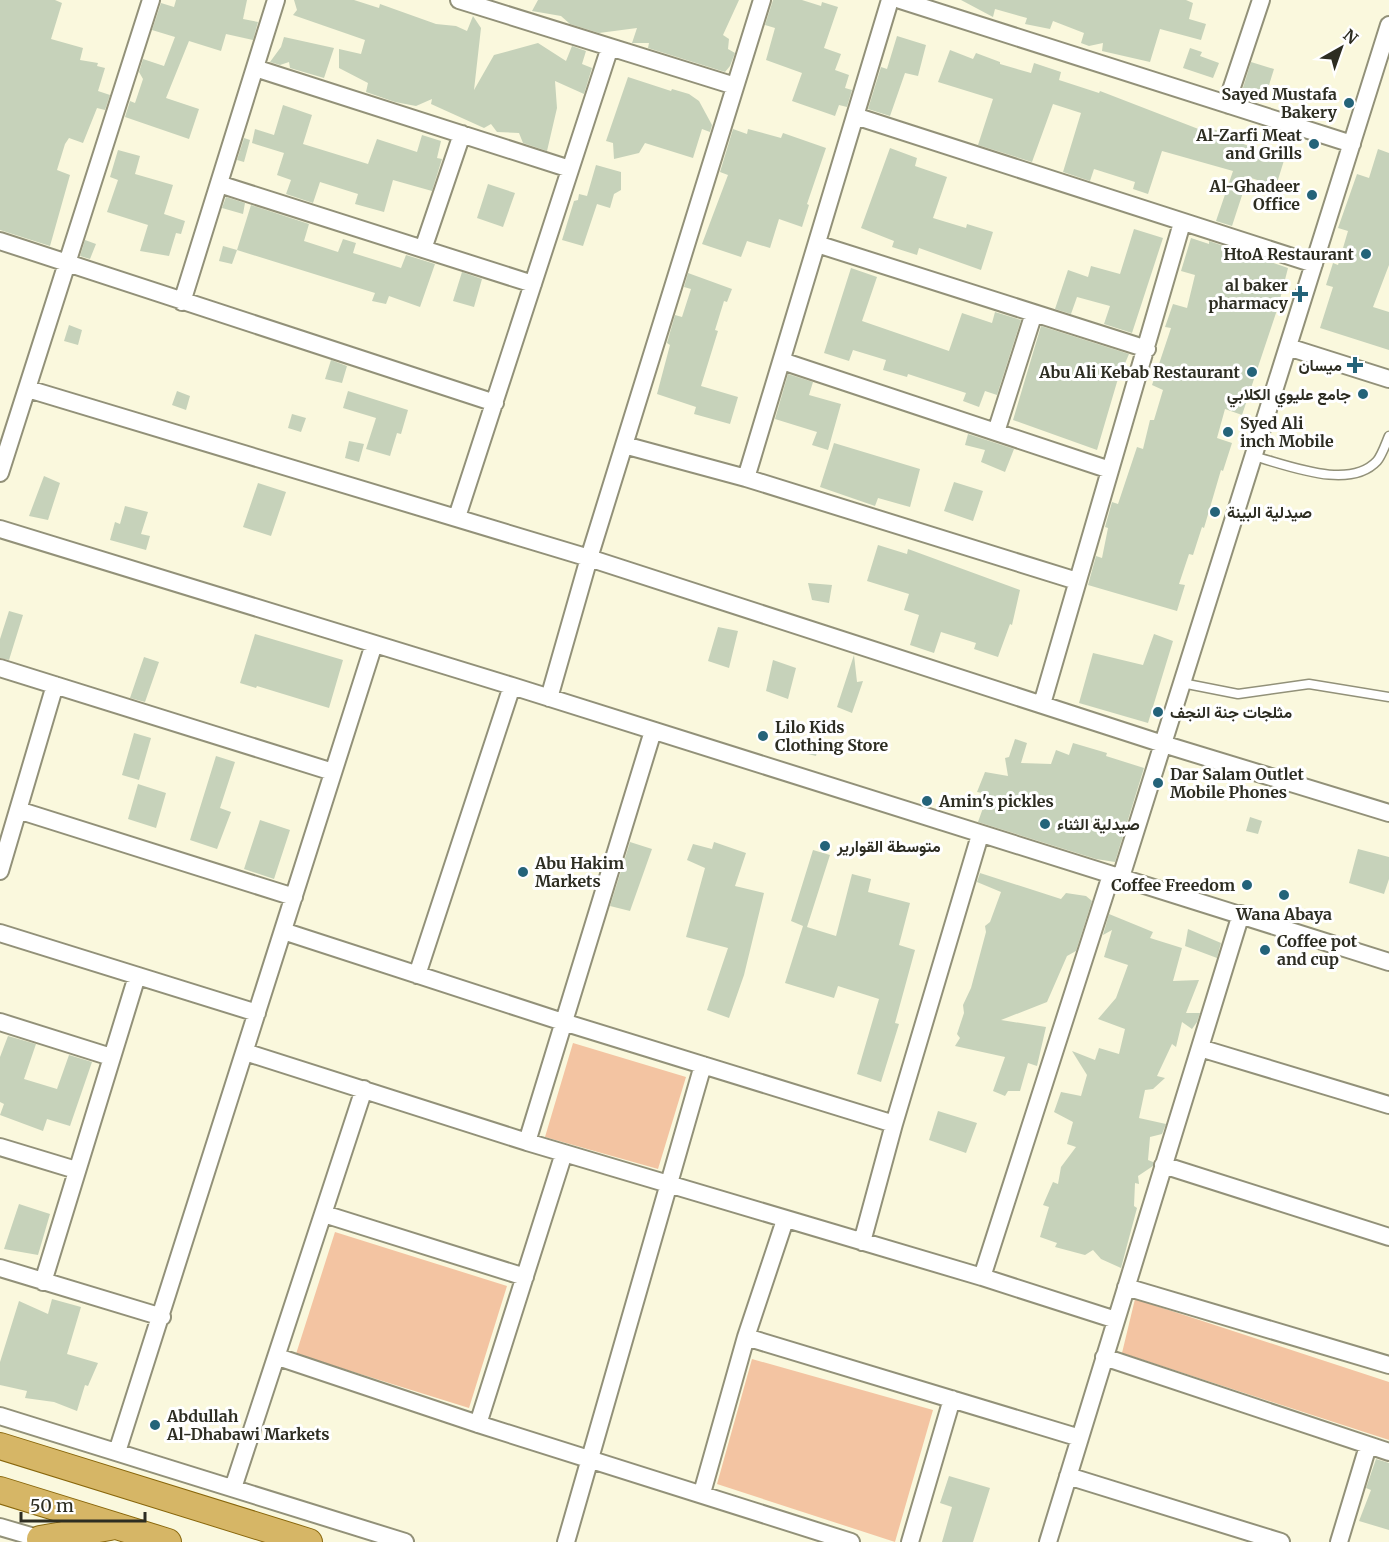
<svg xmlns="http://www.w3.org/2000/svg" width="1389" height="1542" viewBox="0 0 1389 1542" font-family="Merriweather,Vazirmatn,serif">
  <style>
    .green { fill: #f3c4a2 }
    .building { fill: #c6d2ba }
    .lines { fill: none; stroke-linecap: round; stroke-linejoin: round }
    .lane-casing { stroke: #929179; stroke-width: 11 }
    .street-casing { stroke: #929179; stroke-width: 20 }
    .primary-casing { stroke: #89670c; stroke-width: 28 }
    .lane { stroke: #fff; stroke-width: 8 }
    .street { stroke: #fff; stroke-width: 16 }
    .primary { stroke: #d6b666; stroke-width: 26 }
    .poi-dot { fill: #246379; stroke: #fff; stroke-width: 2 }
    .labels { text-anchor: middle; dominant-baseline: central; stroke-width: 6; stroke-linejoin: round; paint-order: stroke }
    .poi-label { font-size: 16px; font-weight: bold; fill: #2d2d22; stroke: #fff; text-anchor: start }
  </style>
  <rect width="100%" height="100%" fill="#faf8dd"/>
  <!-- green -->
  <path class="green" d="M573 1043 686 1077 658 1169 545 1137Z
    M335 1232 507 1286 469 1408 296 1354Z
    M1135 1299 1389 1382V1440L1122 1353Z
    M752 1359 933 1410 895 1542 717 1484Z"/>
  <!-- building -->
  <path class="building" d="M0 0H55L62 3 51 39 83 48 80 60 98 63 97 66 105 68 98 91 110 95 105 110 97 108 83 143 69 138 65 144 57 170 70 175 50 246 0 230Z
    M176 0H247L243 19 258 22 253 40 226 34 221 51 189 41 166 98 199 109 189 139 125 117 130 101 135 103 143 79 139 72 143 59 164 66 175 37 152 30 161 3 174 7Z
    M294 0H354L379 8 380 4 436 24 456 26 467 31 473 16 481 28 474 90 494 55 538 43 566 61 572 46 586 51 582 64 592 68 584 94 555 81 557 108 547 151 523 143 519 133 497 132 491 124 484 128 431 104 432 99 416 106 395 102 366 92 368 83 339 68V49L361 54 365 40 293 15 297 10Z
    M538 0H739L723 35 729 39 728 49 735 53 730 66 725 72 648 48 649 43H632L637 28 599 33 570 24 561 16 532 11Z
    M773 0H802L821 6 822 2 838 7 824 48 841 54 835 70 849 75 845 88 852 90 847 107 839 105 835 116 792 101 802 73 766 60 775 28 765 25Z
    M961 0H1186L1193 3 1189 19 1206 24 1201 40 1160 29 1150 62 1102 51 1103 43 1089 46 1081 43 1084 33 1053 21 1050 29 1025 24 1027 18 995 9 993 17Z
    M897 36 926 45 918 76 905 73 890 116 868 109 881 67 887 69Z
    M284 37 334 48 324 78 290 68 289 62 280 65 270 62 281 47Z
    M1190 48 1202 52 1200 56 1219 63 1213 78 1183 68Z
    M950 50 973 59 976 53 1000 62V64L1031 73 1034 63 1061 72 1059 80 1099 93 1100 91 1201 130 1203 126 1228 134 1227 138 1260 150 1261 146 1286 154 1276 186 1248 177 1232 226 1216 221 1233 171 1162 151 1148 194 1133 189 1135 182 1094 169 1090 181 1063 172 1081 113 1053 104 1032 162 978 145 993 99 938 82Z
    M1251 62 1274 69 1264 101 1241 94Z
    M628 77 671 91 672 89 689 94 699 101 712 125 710 132 702 129 693 158 645 143 639 153 614 159 613 143 606 141Z
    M283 105 312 115 303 144 368 164 377 139 417 152 422 135 441 141 437 158 442 159 432 191 393 180 384 212 355 204 358 194 320 182 313 203 286 194 291 180 277 175 284 153 252 143 255 129 274 135Z
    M733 129 747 134 748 129 781 138 783 133 826 148 807 204 809 205 802 227 779 219 770 248 747 241 741 257 702 244 728 175 720 172Z
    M244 138 250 140 244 162 237 160Z
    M890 148 917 158 915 166 947 177 933 218 966 228 967 224 993 232 981 270 919 248 917 255 892 247 894 241 861 228Z
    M1378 149 1389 153V265L1373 307 1389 312V350L1320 328 1333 287 1326 285 1333 263 1338 265 1348 231 1338 228 1357 174 1369 178Z
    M118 150 140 156 135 174 173 185 164 214 185 221 181 234 176 233 169 256 140 251 148 225 107 212 118 180 110 177Z
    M596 165 621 172V190L614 194 610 208 597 204 583 246 562 240 574 201 578 200 579 194 587 196Z
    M488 184 515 193 503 227 477 218Z
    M226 197 245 203 243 214 222 208Z
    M251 205 309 224 304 241 338 252 343 239 356 243 353 253 401 268 406 255 435 264 420 307 389 296 386 304 372 301 375 293 237 250Z
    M1134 229 1163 238 1132 333 1104 324 1110 306 1077 297 1071 314 1055 309 1068 270 1088 277 1091 266 1120 274Z
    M1191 238 1209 244V241L1288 268 1278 307 1242 415 1225 409 1217 438 1232 443 1223 471 1221 470 1204 528 1202 527 1193 555 1189 554 1179 584 1185 585 1177 611 1088 585 1096 556 1102 558 1108 528 1105 527 1112 502 1118 504 1137 447 1143 449 1150 420H1154L1163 390 1152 385 1171 328 1165 327 1173 304 1187 308 1195 275 1181 271Z
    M85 240 96 244 90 259 80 256Z
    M223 246 237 250 232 264 219 261Z
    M851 268 877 277 862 321 949 351 962 313 992 323 995 312 1021 320 997 395 985 391 979 407 963 401 966 393 908 374 907 377 883 370 886 360 853 350 849 361 824 353Z
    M462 272 482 279 474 307 453 301Z
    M688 273 732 289 727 302 724 301 715 330 718 331 701 386 738 397 730 424 694 414 696 407 657 394 670 345 667 343 675 315 682 317 691 289 684 287Z
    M69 325 82 330 78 345 64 341Z
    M1041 326 1129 354 1117 382 1097 450 1013 420Z
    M331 360 347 366 342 383 325 379Z
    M788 374 813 382 809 395 841 404 828 450 812 445 817 432 775 419Z
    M177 391 190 396 186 410 172 405Z
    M348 391 408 410 401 434 397 433 390 456 366 449 376 418 343 408Z
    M292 414 306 418 301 432 288 428Z
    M968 434 1014 449 1005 472 981 462 985 450 965 445Z
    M349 441 364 444 359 462 345 458Z
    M834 443 920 469 910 507 878 498 875 506 820 487Z
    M44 476 60 483 48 520 29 516Z
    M954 482 983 491 973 521 944 511Z
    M258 483 286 492 271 536 243 527Z
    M125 506 148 512 141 534 150 536 146 550 110 540 115 522 120 524Z
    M878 545 907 554 908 549 1020 590 1012 625 1010 624 998 657 974 649 976 643 941 632 934 653 910 645 919 615 904 610 909 594 867 581Z
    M808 583 832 585 829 603 812 600Z
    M9 611 23 615 9 660 0 658V639Z
    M718 627 738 631 729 668 708 661Z
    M255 634 343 660 329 708 257 686 256 688 240 683Z
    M1154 634 1173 641 1148 723 1079 703 1093 653 1143 665Z
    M854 655 857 682 863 681 852 713 837 707Z
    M144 657 159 662 145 702 130 698Z
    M773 660 796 668 788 699 766 691Z
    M134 733 151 738 139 780 122 775Z
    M805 737 819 742 816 756 800 752Z
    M1015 739 1027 743 1021 763 1051 764 1056 750 1069 755 1073 743 1107 753 1106 756 1144 768 1115 862 1096 859 978 822 988 794 977 792 985 772 1008 776 1005 758 1009 757Z
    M216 756 235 762 220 808 231 812 217 849 190 840Z
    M138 784 166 793 156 828 128 819Z
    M1250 817 1262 821 1258 834 1246 831Z
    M260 820 290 830 274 879 244 869Z
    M630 842 652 849 630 911 610 906Z
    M714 842 746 853 735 886 764 893 744 975 729 1018 707 1010 728 948 686 937 705 868 687 860 693 844 712 849Z
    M1358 849 1389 857V879L1384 894 1349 883Z
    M813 850 830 855 807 927 836 936 852 874 871 879 868 892 910 903 899 945 915 950 895 1023 899 1024 881 1082 857 1074 879 999 838 986 834 998 785 983 803 926 791 921Z
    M980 873 1061 899 1066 893 1086 896 1092 901 1076 951 1067 956 1047 1002 1001 1020 1046 1027 1037 1066 1028 1063 1020 1091H1008L1005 1096 993 1091 1005 1057 955 1046 960 1038 957 1034 964 1013 963 1005 971 988 986 932 985 926 990 922 1001 892 977 882Z
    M1109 914 1153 932 1150 938 1182 948 1173 981 1199 980 1186 1013H1200L1197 1022 1192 1029 1182 1022 1176 1047 1172 1044 1157 1076 1165 1078 1153 1089 1145 1090 1139 1118 1166 1124 1162 1134 1150 1137 1148 1160 1153 1162V1166L1138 1176 1139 1184 1135 1183 1134 1206 1137 1208 1121 1268 1101 1259 1093 1250 1085 1255 1055 1247 1057 1243 1040 1237 1049 1207 1043 1205 1053 1182 1058 1184 1061 1167 1076 1147 1067 1144 1073 1122 1054 1112 1061 1092 1081 1096 1087 1075 1072 1051 1095 1060 1099 1048 1119 1054 1125 1029 1098 1019 1116 998 1128 965 1104 957 1112 930 1103 935Z
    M1188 929 1221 943 1217 958 1185 946Z
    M8 1036 36 1044 24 1079 57 1089 69 1055 92 1062 70 1126 47 1119 43 1131 0 1115 4 1104 0 1102V1057Z
    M938 1111 977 1123 966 1153 929 1140Z
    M19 1204 50 1214 38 1255 4 1249Z
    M52 1299 81 1307 67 1354 98 1363 88 1386 85 1385 77 1411 54 1402 25 1398 27 1391 0 1385V1362L19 1301 48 1314Z
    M1376 1459 1389 1463V1530L1359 1521 1371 1490 1366 1488Z
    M949 1476 990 1488 973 1542H942L952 1507 940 1503Z"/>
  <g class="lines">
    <defs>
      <path id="lane" d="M1253 456C1288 465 1349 491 1377 461 1382 455 1386 443 1389 436
        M1182 683 1238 694 1309 684 1389 697"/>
      <path id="street" d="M459 0 735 86
        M900 0 1352 144
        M255 68 570 169
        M1229 105 1231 90 1261 0
        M855 116 1314 264
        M219 184 533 284
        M0 241 495 403
        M817 244 1147 349
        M423 249 462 134
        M182 302 276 0
        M1288 347 1389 379
        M782 361 1110 470
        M28 389 589 558 1163 744 1389 813
        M996 432 1034 313
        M624 445 746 478 1077 581
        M0 473 151 0
        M746 478 890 0
        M457 517 610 47
        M0 529 512 686 1389 962
        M0 668 333 772
        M549 698 589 558 762 0
        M1042 704 1182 223
        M18 810 294 897
        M0 871 55 685
        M1121 877 1389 25
        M283 931 563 1022 894 1124
        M0 933 257 1013
        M417 975 512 686
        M0 1022 111 1057
        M1200 1048 1389 1105
        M245 1052 527 1142
        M0 1147 76 1170
        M564 1153 982 1277 1116 1320
        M1163 1165 1389 1237
        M324 1214 525 1277
        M862 1242 894 1124 980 835
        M0 1268 162 1317
        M982 1277 1111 875
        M43 1282 137 976
        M1126 1287 1389 1365
        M746 1337 1080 1438
        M278 1357 478 1424 851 1542
        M1104 1357 1389 1452
        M0 1416 405 1542
        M478 1424 564 1153 527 1142 653 731
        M117 1452 374 644
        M1068 1476 1281 1542
        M233 1488 364 1089
        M702 1493 746 1337 785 1220
        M0 1527 48 1541
        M566 1542 703 1065
        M910 1542 952 1399
        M1048 1542 1241 914
        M1339 1542 1368 1446"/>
      <path id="primary" d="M0 1446 309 1542
        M0 1490 168 1542
        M40 1539 110 1527"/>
    </defs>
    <!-- lane casing -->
    <use href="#lane" class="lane-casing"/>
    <!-- street casing -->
    <use href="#street" class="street-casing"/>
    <!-- primary casing -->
    <use href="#primary" class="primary-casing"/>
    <!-- lane -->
    <use href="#lane" class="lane"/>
    <!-- street -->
    <use href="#street" class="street"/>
    <!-- primary -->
    <use href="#primary" class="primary"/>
  </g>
  <!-- markers -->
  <g class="poi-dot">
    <circle cx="1349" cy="103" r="6"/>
    <circle cx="1314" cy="144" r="6"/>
    <circle cx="1312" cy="195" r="6"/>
    <circle cx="1366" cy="254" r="6"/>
    <path d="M1297 285h6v6h6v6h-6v6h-6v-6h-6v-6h6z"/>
    <path d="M1352 356h6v6h6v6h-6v6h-6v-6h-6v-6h6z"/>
    <circle cx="1252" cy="372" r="6"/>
    <circle cx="1363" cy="394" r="6"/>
    <circle cx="1228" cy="432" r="6"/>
    <circle cx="1215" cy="512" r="6"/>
    <circle cx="1158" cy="712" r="6"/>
    <circle cx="763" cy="736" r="6"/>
    <circle cx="1158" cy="783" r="6"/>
    <circle cx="927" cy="801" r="6"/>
    <circle cx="1045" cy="824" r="6"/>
    <circle cx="825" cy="846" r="6"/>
    <circle cx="523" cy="872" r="6"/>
    <circle cx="1247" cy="885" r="6"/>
    <circle cx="1284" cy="895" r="6"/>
    <circle cx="1265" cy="950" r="6"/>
    <circle cx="155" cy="1425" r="6"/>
  </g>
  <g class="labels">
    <!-- poi labels -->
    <g class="poi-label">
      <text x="1337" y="94" text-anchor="end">Sayed Mustafa<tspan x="1337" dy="18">Bakery</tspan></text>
      <text x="1302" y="135" text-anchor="end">Al-Zarfi Meat<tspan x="1302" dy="18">and Grills</tspan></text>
      <text x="1300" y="186" text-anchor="end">Al-Ghadeer<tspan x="1300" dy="18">Office</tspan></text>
      <text x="1354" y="254" text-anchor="end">HtoA Restaurant</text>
      <text x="1288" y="285" text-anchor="end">al baker<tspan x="1288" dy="18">pharmacy</tspan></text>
      <text x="1342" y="365" text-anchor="end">ميسان</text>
      <text x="1240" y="372" text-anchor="end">Abu Ali Kebab Restaurant</text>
      <text x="1351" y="394" text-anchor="end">جامع عليوي الكلابي</text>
      <text x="1240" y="423">Syed Ali<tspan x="1240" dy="18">inch Mobile</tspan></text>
      <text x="1227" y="512">صيدلية البينة</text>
      <text x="1170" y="712">مثلجات جنة النجف</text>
      <text x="775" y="727">Lilo Kids<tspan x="775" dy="18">Clothing Store</tspan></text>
      <text x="1170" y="774">Dar Salam Outlet<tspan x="1170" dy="18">Mobile Phones</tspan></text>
      <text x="939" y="801">Amin's pickles</text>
      <text x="1057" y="824">صيدلية الثناء</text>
      <text x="837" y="846">متوسطة القوارير</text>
      <text x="535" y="863">Abu Hakim<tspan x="535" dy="18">Markets</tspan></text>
      <text x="1235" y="885" text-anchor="end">Coffee Freedom</text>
      <text x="1284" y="914" text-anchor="middle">Wana Abaya</text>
      <text x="1277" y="941">Coffee pot<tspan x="1277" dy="18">and cup</tspan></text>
      <text x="167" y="1416">Abdullah<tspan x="167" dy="18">Al-Dhabawi Markets</tspan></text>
    </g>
  </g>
  <!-- north arrow -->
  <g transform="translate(1341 48) rotate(40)" stroke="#ffffff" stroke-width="4.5" paint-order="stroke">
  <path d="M0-4.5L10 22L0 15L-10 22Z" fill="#2d2d22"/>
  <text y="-9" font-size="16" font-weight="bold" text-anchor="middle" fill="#2d2d22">N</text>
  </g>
  <!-- scale -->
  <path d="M21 1512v9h124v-9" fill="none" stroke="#2d2d22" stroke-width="3"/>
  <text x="30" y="1512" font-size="18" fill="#2d2d22" stroke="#ffffff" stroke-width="4.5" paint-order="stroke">50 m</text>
</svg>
